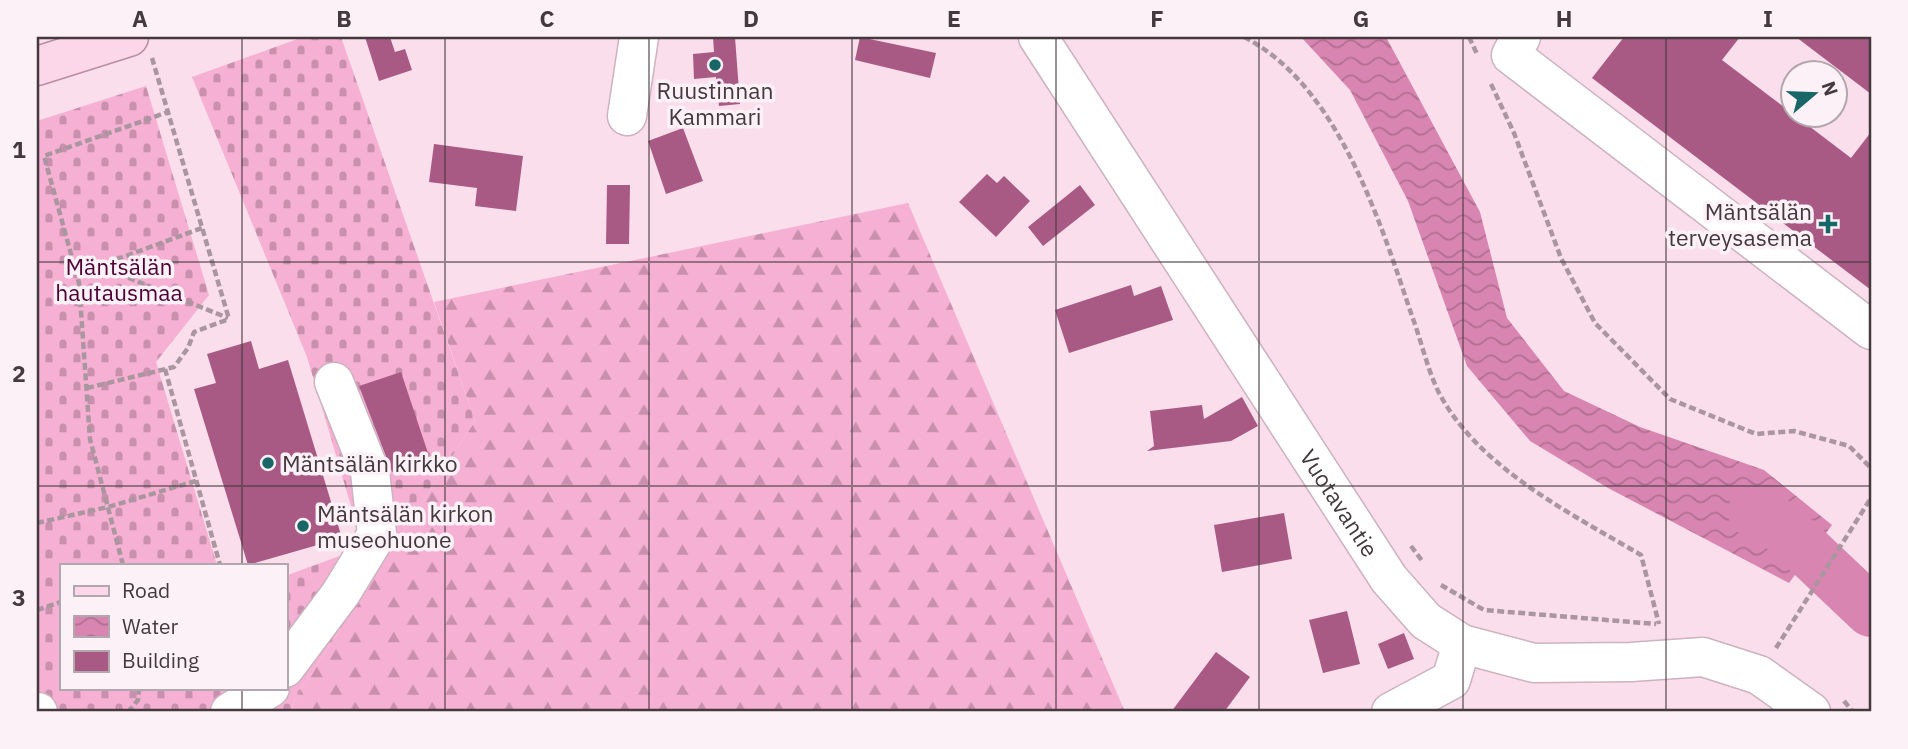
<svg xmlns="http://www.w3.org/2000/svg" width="1908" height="749" viewBox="0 0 1908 749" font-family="'IBM Plex Sans',sans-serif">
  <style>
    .forest { fill: url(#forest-firs) }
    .cemetery { fill: url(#cemetery-stones) }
    .water { fill: url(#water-waves) }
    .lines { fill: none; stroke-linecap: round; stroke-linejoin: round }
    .river { stroke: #d886b1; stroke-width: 52 }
    .building { fill: #a85a84 }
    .minor-casing { stroke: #cdb2bf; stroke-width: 41 }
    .major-casing { stroke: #ba8da3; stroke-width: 41 }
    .path { stroke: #aa969f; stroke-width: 4.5; stroke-dasharray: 7 3.5; stroke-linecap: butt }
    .minor { stroke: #fff; stroke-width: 38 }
    .major { stroke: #fcd6e9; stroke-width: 38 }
    .grid { fill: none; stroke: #44393e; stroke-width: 2; stroke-opacity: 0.55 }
    .poi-dot { fill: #186668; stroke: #fcf1f6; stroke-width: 2.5 }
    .labels { text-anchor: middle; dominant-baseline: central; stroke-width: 7; stroke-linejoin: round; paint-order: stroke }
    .poi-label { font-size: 23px; fill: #44393e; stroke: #fcf1f6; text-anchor: start }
    .park-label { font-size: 23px; fill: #4e0333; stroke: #fcf1f6 }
    .street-label { font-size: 23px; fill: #44393e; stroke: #fcf1f6 }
    .neatline { fill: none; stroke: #44393e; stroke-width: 2.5 }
    .grid-label { font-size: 23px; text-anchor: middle; font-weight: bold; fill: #44393e }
  </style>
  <defs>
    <pattern id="forest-firs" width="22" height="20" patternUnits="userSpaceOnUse" patternTransform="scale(1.75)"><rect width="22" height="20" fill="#f5b0d3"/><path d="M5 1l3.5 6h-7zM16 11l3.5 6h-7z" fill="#c890ad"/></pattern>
    <pattern id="cemetery-stones" width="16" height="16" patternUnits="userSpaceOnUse" patternTransform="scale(1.75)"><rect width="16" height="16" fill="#f5b0d3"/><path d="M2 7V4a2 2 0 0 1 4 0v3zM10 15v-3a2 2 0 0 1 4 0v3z" fill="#c890ad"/></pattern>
    <pattern id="water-waves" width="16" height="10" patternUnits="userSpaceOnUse" patternTransform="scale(1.75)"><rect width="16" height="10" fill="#d886b1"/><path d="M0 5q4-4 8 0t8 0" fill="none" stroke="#b16f91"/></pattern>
  </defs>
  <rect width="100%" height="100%" fill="#fadeeb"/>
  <!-- forest -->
  <path class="forest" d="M908 203 1125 712H291L295 699 475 421 434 302Z"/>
  <!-- cemetery -->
  <path class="cemetery" d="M303 37H341L475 421 295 699 291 712H37V121L146 86 209 295 156 362 217 565H61V688H285V576L356 550 359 533 307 357 192 77Z"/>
  <!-- water -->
  <path class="water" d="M1301 37H1386L1480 212 1507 318 1564 391 1640 427 1764 470 1832 525 1789 583 1608 488 1530 441 1467 366 1408 201 1350 90Z"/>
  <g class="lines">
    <!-- river -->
    <path class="river" d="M1754 512 1782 527 1871 611"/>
  </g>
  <!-- building -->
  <path class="building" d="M365 37H390L395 52 405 49 412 70 379 81Z
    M713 37H735L740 104 719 106 716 77 694 79 693 54 714 52Z
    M860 37 936 53 930 78 855 60Z
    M1624 37H1740L1722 60 1851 158 1871 132V290L1592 78Z
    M1796 37H1871V94Z
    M683 128 703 181 666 194 648 141Z
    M434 144 523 156 516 211 475 206 477 188 429 182Z
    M987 174 997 183 1004 176 1030 201 996 237 959 202Z
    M607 185H630L629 244H606Z
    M1080 185 1095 205 1043 246 1028 227Z
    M1131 285 1134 296 1161 286 1173 320 1069 353 1055 310Z
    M251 341 259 369 288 360 342 538 248 565 194 389 216 383 207 354Z
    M401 372 430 459 392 472 359 386Z
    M1242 397 1258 426 1231 441 1147 451 1154 446 1150 411 1202 405 1204 419Z
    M1284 513 1292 559 1222 572 1214 525Z
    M1347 611 1360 664 1323 673 1309 620Z
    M1404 633 1414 659 1388 669 1378 644Z
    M1216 652 1250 677 1224 712H1171Z"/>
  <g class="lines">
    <defs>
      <g id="minor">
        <path id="s1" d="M1038 37 1389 579 1426 621 1462 644 1534 663 1631 662 1703 657 1759 675 1811 712"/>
        <path d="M1521 37 1511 55 1871 330"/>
        <path d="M627 116 639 37"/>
        <path d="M285 668 341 593 377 534 370 472 334 382"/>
        <path d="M37 712H38"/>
        <path d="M230 712 270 688"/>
        <path d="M1391 712 1451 680 1462 644"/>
      </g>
      <path id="major" d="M37 66 129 37"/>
    </defs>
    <!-- minor casing -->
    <use href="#minor" class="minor-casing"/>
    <!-- major casing -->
    <use href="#major" class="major-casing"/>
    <!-- path -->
    <path class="path" d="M1244 37C1339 86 1380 222 1412 316 1421 340 1427 368 1438 391 1477 467 1570 513 1641 555L1659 624
      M1469 37 1477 54
      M152 58 229 319
      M1491 84 1514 133 1561 258 1595 323 1670 399 1756 434 1794 431 1849 446 1871 468
      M99 266 228 318
      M77 274 202 228
      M165 369 220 565
      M87 388 174 367 188 348 194 332 229 319
      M37 523 108 507 196 481
      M1411 546 1423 562
      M123 565 90 439 79 283 44 156 168 112
      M1441 585 1484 610 1656 624
      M37 610 61 602
      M1776 648 1871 498
      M1844 701 1853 712
      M128 712 138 700 139 688"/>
    <!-- minor -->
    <use href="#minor" class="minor"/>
    <!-- major -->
    <use href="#major" class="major"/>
  </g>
  <!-- grid -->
  <path class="grid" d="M242 37V565M445 37V712M649 37V712M852 37V712M1056 37V712M1259 37V712M1463 37V712M1666 37V712M37 262H1871M37 486H1871M242 688V712"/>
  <!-- markers -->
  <g class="poi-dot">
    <circle cx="715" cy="65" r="7"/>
    <path d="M1824.5 213.5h7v7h7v7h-7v7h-7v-7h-7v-7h7z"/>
    <circle cx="268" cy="463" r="7"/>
    <circle cx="303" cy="526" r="7"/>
  </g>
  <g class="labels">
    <!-- poi labels -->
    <g class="poi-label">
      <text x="715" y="90" text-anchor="middle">Ruustinnan<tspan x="715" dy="26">Kammari</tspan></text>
      <text x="1812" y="211" text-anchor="end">Mäntsälän<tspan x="1812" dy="26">terveysasema</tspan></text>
      <text x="282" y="463">Mäntsälän kirkko</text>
      <text x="317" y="513">Mäntsälän kirkon<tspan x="317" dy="26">museohuone</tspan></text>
    </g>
    <!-- park labels -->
    <g class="park-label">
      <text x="119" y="266">Mäntsälän<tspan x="119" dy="26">hautausmaa</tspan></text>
    </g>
    <!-- street labels -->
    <g class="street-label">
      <text stroke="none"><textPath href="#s1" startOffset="555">Vuotavantie</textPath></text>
    </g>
  </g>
  <!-- border -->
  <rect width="1908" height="749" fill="none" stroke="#fcf1f6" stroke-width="77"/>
  <!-- legend -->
  <rect x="60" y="564" width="228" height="126" fill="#fcf1f6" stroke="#b2a7ac" stroke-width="2"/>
  <rect x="74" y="586" width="35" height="10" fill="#fcd6e9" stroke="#b2a7ac" stroke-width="2"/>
  <text x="122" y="598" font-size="21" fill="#44393e">Road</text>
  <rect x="74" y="616" width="35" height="21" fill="url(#water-waves)" stroke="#b2a7ac" stroke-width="2"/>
  <text x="122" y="634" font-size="21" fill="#44393e">Water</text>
  <rect x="74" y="651" width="35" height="21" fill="#a85a84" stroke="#b2a7ac" stroke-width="2"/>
  <text x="122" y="668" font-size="21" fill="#44393e">Building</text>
  <!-- north arrow -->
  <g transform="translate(1814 94) rotate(71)"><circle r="33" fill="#fcf1f6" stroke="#b2a7ac" stroke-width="2"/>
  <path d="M0-5L12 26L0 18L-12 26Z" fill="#186668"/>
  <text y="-10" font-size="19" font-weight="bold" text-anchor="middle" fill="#44393e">N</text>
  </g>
  <rect x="38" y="38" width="1832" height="672" class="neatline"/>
  <g class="grid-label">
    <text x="140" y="27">A</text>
    <text x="344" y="27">B</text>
    <text x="547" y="27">C</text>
    <text x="751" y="27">D</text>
    <text x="954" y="27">E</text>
    <text x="1157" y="27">F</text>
    <text x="1361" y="27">G</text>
    <text x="1564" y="27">H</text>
    <text x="1768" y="27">I</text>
    <text x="19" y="158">1</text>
    <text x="19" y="382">2</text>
    <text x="19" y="606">3</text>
  </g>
</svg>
